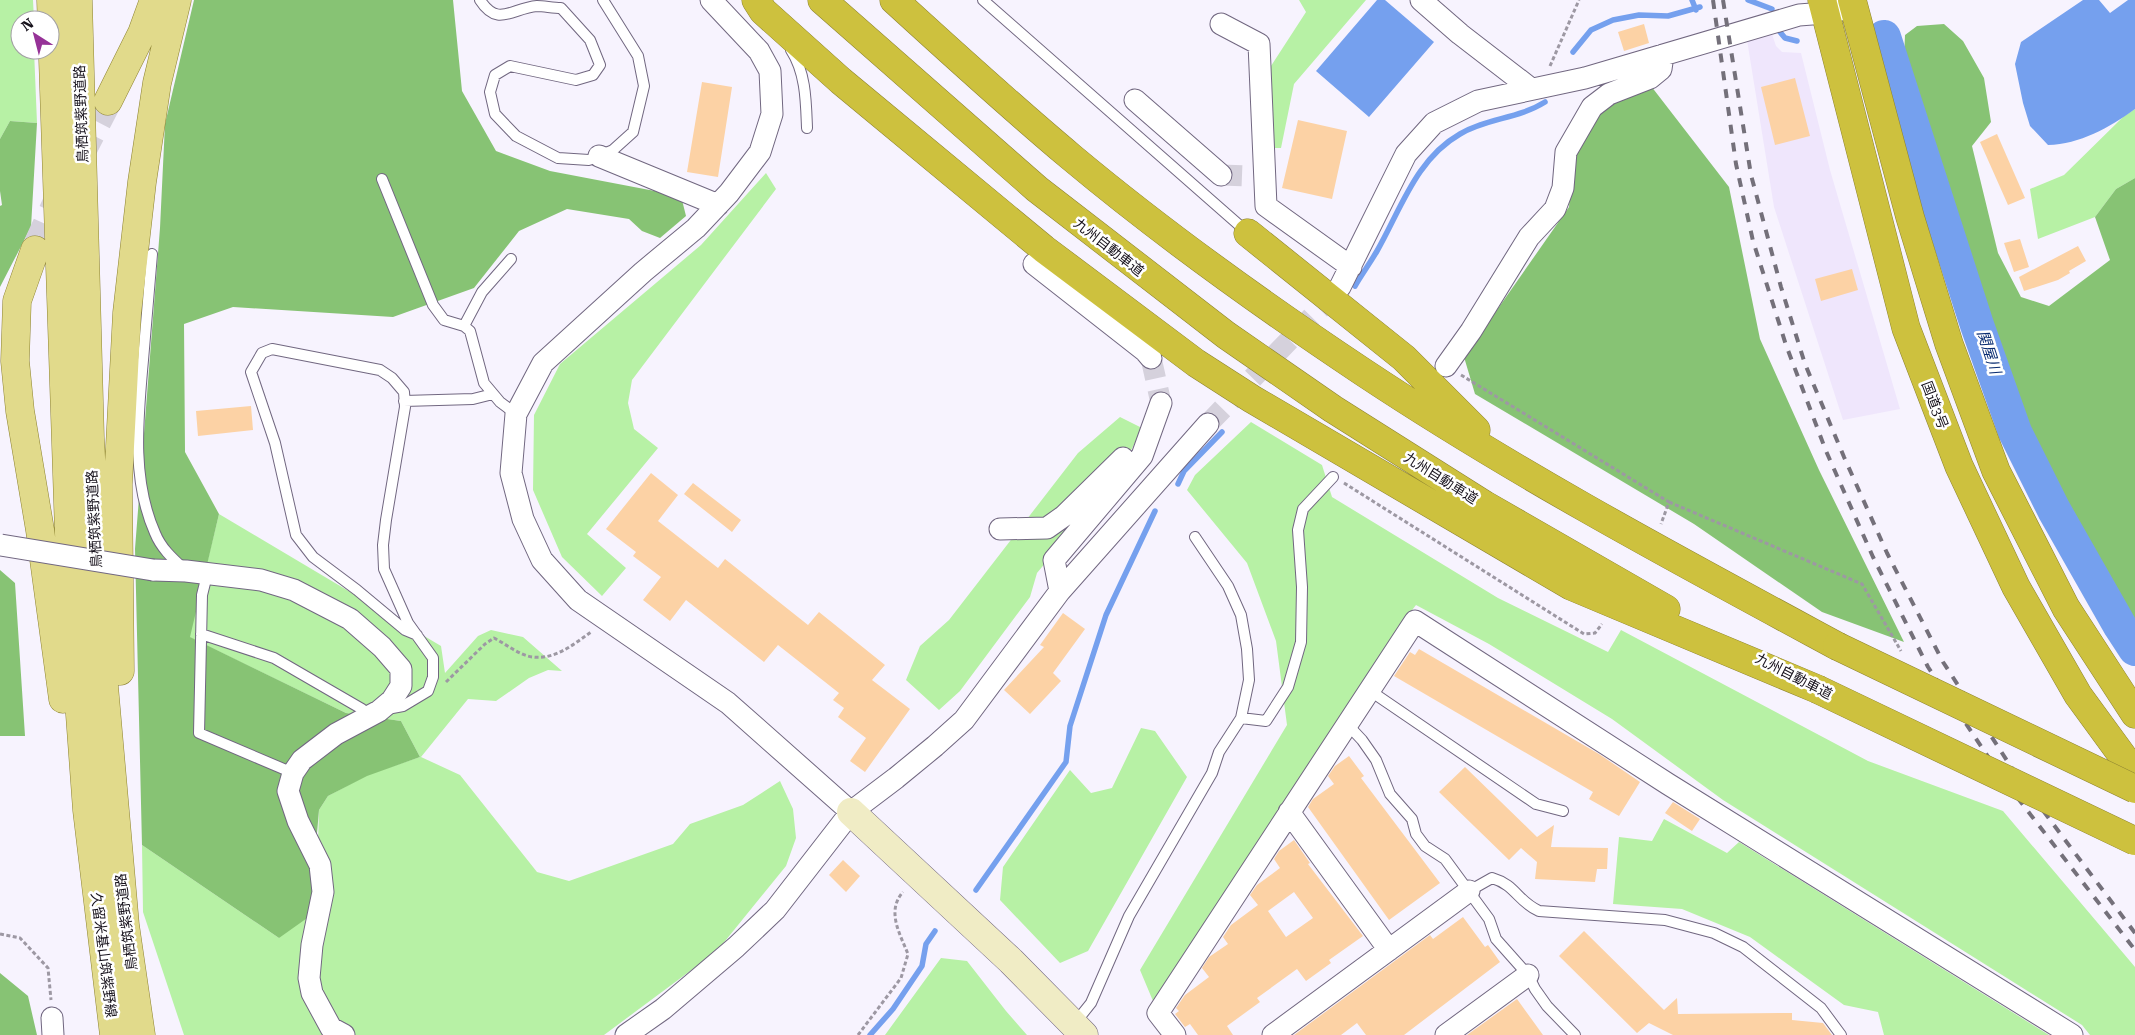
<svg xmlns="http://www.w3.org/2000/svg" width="2135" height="1035" viewBox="0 0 2135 1035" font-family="'Roboto Serif','Noto Sans JP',serif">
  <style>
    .built { fill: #efe6fc }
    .green { fill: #b7f1a5 }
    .forest { fill: #87c374 }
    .water { fill: #75a0ee }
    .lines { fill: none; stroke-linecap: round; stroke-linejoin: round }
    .stream { stroke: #75a0ee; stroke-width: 5.5 }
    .river { stroke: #75a0ee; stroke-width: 34 }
    .building { fill: #fcd2a5; fill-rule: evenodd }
    .street-tunnel { stroke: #d5d1dc; stroke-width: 21; stroke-dasharray: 21 11; stroke-linecap: butt }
    .primary-tunnel { stroke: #d5d1dc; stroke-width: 28; stroke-dasharray: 28 14; stroke-linecap: butt }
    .lane-casing { stroke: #716780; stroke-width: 12 }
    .street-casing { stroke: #716780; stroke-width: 23 }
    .secondary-casing { stroke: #716780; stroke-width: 29 }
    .primary-casing { stroke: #8d8332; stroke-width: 29 }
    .highway-casing { stroke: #8d8332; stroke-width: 29 }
    .path { stroke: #9d98a3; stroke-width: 3; stroke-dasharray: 4 2.5; stroke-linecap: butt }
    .lane { stroke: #fff; stroke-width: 10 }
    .street { stroke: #fff; stroke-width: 21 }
    .secondary { stroke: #f0ecc5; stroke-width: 28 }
    .primary { stroke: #e1da8b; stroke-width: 28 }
    .highway { stroke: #cdc13e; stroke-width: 28 }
    .rail { stroke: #74707a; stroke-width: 4; stroke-dasharray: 9 9; stroke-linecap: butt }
    .street-bridge-casing { stroke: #716780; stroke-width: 23; stroke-linecap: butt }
    .highway-bridge-casing { stroke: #8d8332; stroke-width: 29; stroke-linecap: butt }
    .street-bridge { stroke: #fff; stroke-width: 21 }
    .highway-bridge { stroke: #cdc13e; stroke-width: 28 }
    .labels { text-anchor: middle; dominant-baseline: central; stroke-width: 5; stroke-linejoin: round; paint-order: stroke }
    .street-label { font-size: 14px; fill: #16111b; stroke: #fff }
    .water-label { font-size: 15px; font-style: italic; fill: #092c70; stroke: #fff }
  </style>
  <rect width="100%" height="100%" fill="#f7f3fe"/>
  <!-- built -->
  <path class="built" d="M1772 34 1776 46 1782 52 1801 53 1830 170 1900 409 1843 420 1774 207 1747 40Z"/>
  <!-- green -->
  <path class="green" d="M0 0H33L34 20H20V50H34L37 123 10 121 0 139Z
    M1299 0H1366L1294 84 1281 148H1258L1267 72 1306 12Z
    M2135 109V178L2116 189 2095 217 2038 239 2030 189 2064 175 2123 117Z
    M766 173 776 189 632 380 628 403 634 429 658 448 587 534 626 568 602 596 562 557 533 490 534 415 560 364 701 245Z
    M1120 417 1142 428 1120 473 1037 573 1030 597 960 691 939 710 906 680 920 646 949 620 1078 453Z
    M1251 422 1322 465 1332 497 1498 598 1608 652 1621 630 1868 761 2003 811 2135 967V1035H2090L2082 1025 1723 800 1612 719 1489 644 1416 605 1402 623 1153 1001 1140 970 1287 725 1276 641 1247 563 1187 490 1195 475Z
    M219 514 441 646 445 673 478 636 491 630 523 637 562 671 548 670 529 678 496 701 468 699 421 757 460 775 537 872 569 881 673 844 690 824 743 805 780 781 793 809 796 838 786 866 717 951 604 1035H184L143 912 142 845 279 938 317 874 319 810 328 796 367 775 420 757 401 721 346 713 189 637Z
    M1141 728 1155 731 1187 777 1088 951 1060 963 1000 900 1003 867 1070 770 1091 793 1112 788Z
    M1664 819 1727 853 1739 842 2049 1035H1884L1878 1012 1844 1005 1750 937 1682 909 1613 904 1619 837 1652 841Z
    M941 958 967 961 1006 1011 1027 1035H885Z"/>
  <!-- forest -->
  <path class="forest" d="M194 0H453L462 91 496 151 550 171 681 196 686 216 660 238 642 231 629 219 567 209 519 231 474 288 393 317 233 307 184 324 185 452 219 514 190 637 346 713 401 721 420 757 367 776 328 796 319 810 310 916 279 938 142 845 135 549 160 228 165 124Z
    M1944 24 1963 41 1984 78 1991 122 1972 146 1998 253 2021 297 2049 306 2110 260 2095 217 2116 189 2135 178V633L2111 600 2009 397 1954 231 1904 60 1905 35 1917 26Z
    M1651 86 1729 187 1760 339 1819 470 1904 642 1822 612 1694 524 1475 394 1464 357 1569 207 1573 154 1601 108Z
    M10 121 37 123 31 227 0 287V206L2 205 0 191V139Z
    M0 570 15 583 25 736H0Z
    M0 973 28 996 37 1035H0Z"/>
  <!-- water -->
  <path class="water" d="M1377 0H1385L1434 42 1369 117 1316 71Z
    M2083 0H2099L2110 13 2128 0H2135V109C2109 128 2080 144 2048 145L2030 126 2023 103 2015 64 2021 42Z"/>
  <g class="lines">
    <!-- stream -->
    <path class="stream" d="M1692 0 1696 10
      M1748 0 1772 9
      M1780 32 1785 38 1797 41
      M1573 52 1591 30 1613 20 1639 15 1668 16 1700 7
      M1355 286C1362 274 1370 263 1377 251 1401 209 1416 159 1460 134 1487 118 1518 119 1545 102
      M1178 484 1184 471 1222 432
      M976 890 1066 762 1070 726 1106 615 1155 511
      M870 1035 893 1009 922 966 926 944 935 931"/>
    <!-- river -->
    <path class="river" d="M1884 37 1977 325 2015 432 2054 510 2120 626 2135 649"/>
  </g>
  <!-- building -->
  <path class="building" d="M1644 24 1649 43 1624 51 1618 32Z
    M1795 78 1810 136 1775 145 1761 87Z
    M702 82 732 87 718 177 687 172Z
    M1298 120 1347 131 1332 199 1282 188Z
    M1997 134 2025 198 2008 205 1980 142Z
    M2020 239 2029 267 2014 272 2004 243Z
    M2078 246 2086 261 2069 271 2070 273 2058 280 2024 291 2019 277Z
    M1852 269 1858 290 1821 301 1815 279Z
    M251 406 253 430 198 436 196 411Z
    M651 473 678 495 658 521 718 568 725 559 808 625 819 612 885 665 872 680 910 709 865 772 850 761 866 738 838 717 844 708 833 700 839 693 778 645 764 662 686 600 670 621 643 600 661 577 633 556 636 552 606 529Z
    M693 483 741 520 732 532 684 494Z
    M1063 613 1085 629 1053 673 1061 681 1030 714 1004 690 1044 647 1040 645Z
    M1419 649 1599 754 1640 782 1619 816 1589 799 1593 792 1394 676 1410 652 1415 655Z
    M1349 756 1364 776 1361 778 1440 883 1389 920 1308 807 1313 799 1334 784 1328 776 1335 766Z
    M1465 767 1537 837 1554 825 1551 847 1608 848 1607 869H1597L1595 882 1535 879 1537 862 1521 848 1509 860 1439 792Z
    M1673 802 1700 819 1692 831 1665 813Z
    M1294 840 1310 863 1308 864 1363 936 1329 960 1331 963 1306 981 1297 969 1257 998 1260 1002 1227 1026 1233 1035H1198L1190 1024 1185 1027 1175 1014 1179 1011 1176 1008 1185 995 1209 977 1202 968 1209 957 1228 944 1223 937 1231 925 1258 905 1250 895 1257 885 1280 868 1274 859 1279 851ZM1294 892 1313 918 1286 937 1268 911Z
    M843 860 860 876 846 892 829 875Z
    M1463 917 1485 947 1488 945 1500 962 1404 1035H1366L1357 1023 1341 1035H1294L1430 935 1433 939Z
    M1584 931 1664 1010 1677 998 1678 1014 1792 1013V1020L1823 1023 1832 1035H1673L1649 1023 1637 1033 1559 956Z
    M1517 999 1543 1035H1467Z"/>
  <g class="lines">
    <!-- street-tunnel -->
    <path class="street-tunnel" d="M1221 175 1247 176
      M1151 358 1161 403
      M1208 424 1340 288"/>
    <!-- primary-tunnel -->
    <path class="primary-tunnel" d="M78 159 108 101
      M35 250 60 195"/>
    <defs>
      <path id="lane" d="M480 0C498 28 512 8 537 6 544 6 553 8 561 8L590 40 600 65 593 75 576 80 510 66 495 75 490 92 495 114 516 136 558 158 589 160 613 150 633 132 644 86 638 56 603 0
        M983 0 1247 232
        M791 50C806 73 806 102 807 128
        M382 179 433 305 444 320 464 326 470 331 484 383 500 402 516 414
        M152 254C149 289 146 325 143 360 138 418 131 479 155 533 161 548 172 558 183 568
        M464 326 482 292 511 259
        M404 401 473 399 493 394
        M207 575 202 595 199 733 293 773
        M201 634 274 658 362 709 367 717
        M1369 690 1536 804 1563 811
        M387 709 403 706 428 691 433 677V658L408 623 384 569 383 545 386 520 405 407 404 392 392 378 380 370 272 349 262 353 251 372 275 443 296 535 313 557 357 590 405 630 417 635
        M1241 718 1266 721 1288 687 1301 642 1302 587 1298 530 1303 509 1333 477
        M1347 724 1362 740 1376 760 1390 794 1412 819 1416 834 1425 846 1445 859 1489 919 1496 939 1528 975 1535 989 1547 1006 1575 1035
        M1469 891 1492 878C1516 885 1517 901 1539 911L1665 920 1714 933 1743 947 1821 1008 1841 1035
        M1075 1023 1091 1003 1129 916 1212 773 1219 752 1241 718 1249 680 1247 649 1241 615 1228 586 1195 537"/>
      <path id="street" d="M711 0 759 51 770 71 772 114 760 152 729 193 696 228 643 272 543 363 516 414 511 473 523 519 542 560 578 600 728 703 851 812
        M1421 0 1460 34 1530 88
        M1221 24 1259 44 1266 206 1351 267
        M1135 100 1221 175
        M599 156 718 205
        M1034 264 1145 351 1151 358
        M1340 287 1406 154 1434 123 1478 101 1585 78 1799 15 1825 13 1841 10
        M1446 366 1471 331 1529 237 1555 209 1563 188 1566 152 1592 107 1609 94 1650 78 1661 69 1663 55
        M1000 529 1047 528 1064 516 1123 458
        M153 570 186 571 261 580 294 590 350 619 382 647 401 669V686L392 700 379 711 336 734 302 760 293 773 288 791 298 821 320 865 323 892 312 945 309 978 312 993 331 1028 344 1035
        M1060 591 1054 560 1142 456 1161 403
        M1289 812 1389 950
        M52 1018 53 1035
        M626 1035 663 1009 736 947 775 910 851 812 896 778 935 746 964 720 1060 591 1208 424
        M1175 1035 1158 1013 1415 621 1668 784 2072 1035
        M1273 1035 1469 891
        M1446 1035 1528 975"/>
      <path id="secondary" d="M851 812 1011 961 1084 1035"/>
      <path id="primary" d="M51 0 71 592 87 810 114 1035
        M78 0 90 438 101 652 125 925 141 1035
        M108 101 142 33 154 0
        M35 250 17 301 15 361 20 411 40 530 63 699
        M120 671 118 484 127 313 142 182 157 83 177 0"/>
      <path id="highway" d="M756 0 763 11 841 81 1044 249 1196 363 1252 399 1571 586 1817 689
        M822 0 1037 189 1226 335 1333 409 1485 505 1666 609
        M894 0C952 53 1010 106 1071 157 1162 233 1264 306 1363 372 1515 473 1676 559 1837 646
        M1822 0 1906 328 1959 466 2016 587 2078 695 2135 773
        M1852 0 1910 217 1949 344 1996 471 2066 608 2135 714
        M1248 233 1404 358 1476 430"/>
    </defs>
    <!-- lane casing -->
    <use href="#lane" class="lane-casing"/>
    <!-- street casing -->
    <use href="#street" class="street-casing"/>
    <!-- secondary casing -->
    <use href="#secondary" class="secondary-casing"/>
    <!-- primary casing -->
    <use href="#primary" class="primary-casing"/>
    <!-- highway casing -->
    <use href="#highway" class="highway-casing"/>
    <!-- path -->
    <path class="path" d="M1550 66 1579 0
      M1461 375 1669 502 1661 524
      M1344 483 1584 634 1595 633 1602 624
      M1669 502 1862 584 1901 651
      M446 682 485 644 494 638C506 644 520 656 533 657 555 660 574 644 591 632
      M0 934 20 938 48 968 51 1000
      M858 1035 901 978 908 954C900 934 886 911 903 892"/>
    <!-- lane -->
    <use href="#lane" class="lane"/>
    <!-- street -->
    <use href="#street" class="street"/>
    <!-- secondary -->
    <use href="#secondary" class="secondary"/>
    <!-- primary -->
    <use href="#primary" class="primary"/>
    <!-- highway -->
    <use href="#highway" class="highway"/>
    <!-- rail -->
    <path class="rail" d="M1713 0 1736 164 1753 241 1786 345 1826 451 1873 557 1928 667 2003 779 2135 950
      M1723 0 1751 175 1781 287 1805 364 1844 457 1887 553 1943 662 2017 776 2135 933"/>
    <defs>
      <path id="street-bridge" d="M1 545 153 570"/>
      <path id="highway-bridge" d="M1837 646 2135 789
        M1817 689 2135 841"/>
    </defs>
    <!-- street-bridge casing -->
    <use href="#street-bridge" class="street-bridge-casing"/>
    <!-- highway-bridge casing -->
    <use href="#highway-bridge" class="highway-bridge-casing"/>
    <!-- street-bridge -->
    <use href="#street-bridge" class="street-bridge"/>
    <!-- highway-bridge -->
    <use href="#highway-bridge" class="highway-bridge"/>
  </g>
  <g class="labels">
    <!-- street labels -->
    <g class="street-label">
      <text transform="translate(81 114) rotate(-92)">鳥栖筑紫野道路</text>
      <text transform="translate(1109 247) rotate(38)">九州自動車道</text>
      <text transform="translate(1935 405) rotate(69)">国道3号</text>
      <text transform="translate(1441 478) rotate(32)">九州自動車道</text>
      <text transform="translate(94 519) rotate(-93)">鳥栖筑紫野道路</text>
      <text transform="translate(1794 676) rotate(27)">九州自動車道</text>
      <text transform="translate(126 922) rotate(-97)">鳥栖筑紫野道路</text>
      <text transform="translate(104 955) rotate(83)">久留米基山筑紫野線</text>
    </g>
    <!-- water labels -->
    <g class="water-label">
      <text transform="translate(1989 352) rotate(72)">関屋川</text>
    </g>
  </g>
  <!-- north arrow -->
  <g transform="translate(35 35) rotate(324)"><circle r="24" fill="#ffffff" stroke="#a2a0a4"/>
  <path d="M0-4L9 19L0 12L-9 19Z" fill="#963297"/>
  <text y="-8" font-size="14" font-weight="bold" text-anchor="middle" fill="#16111b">N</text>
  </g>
</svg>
